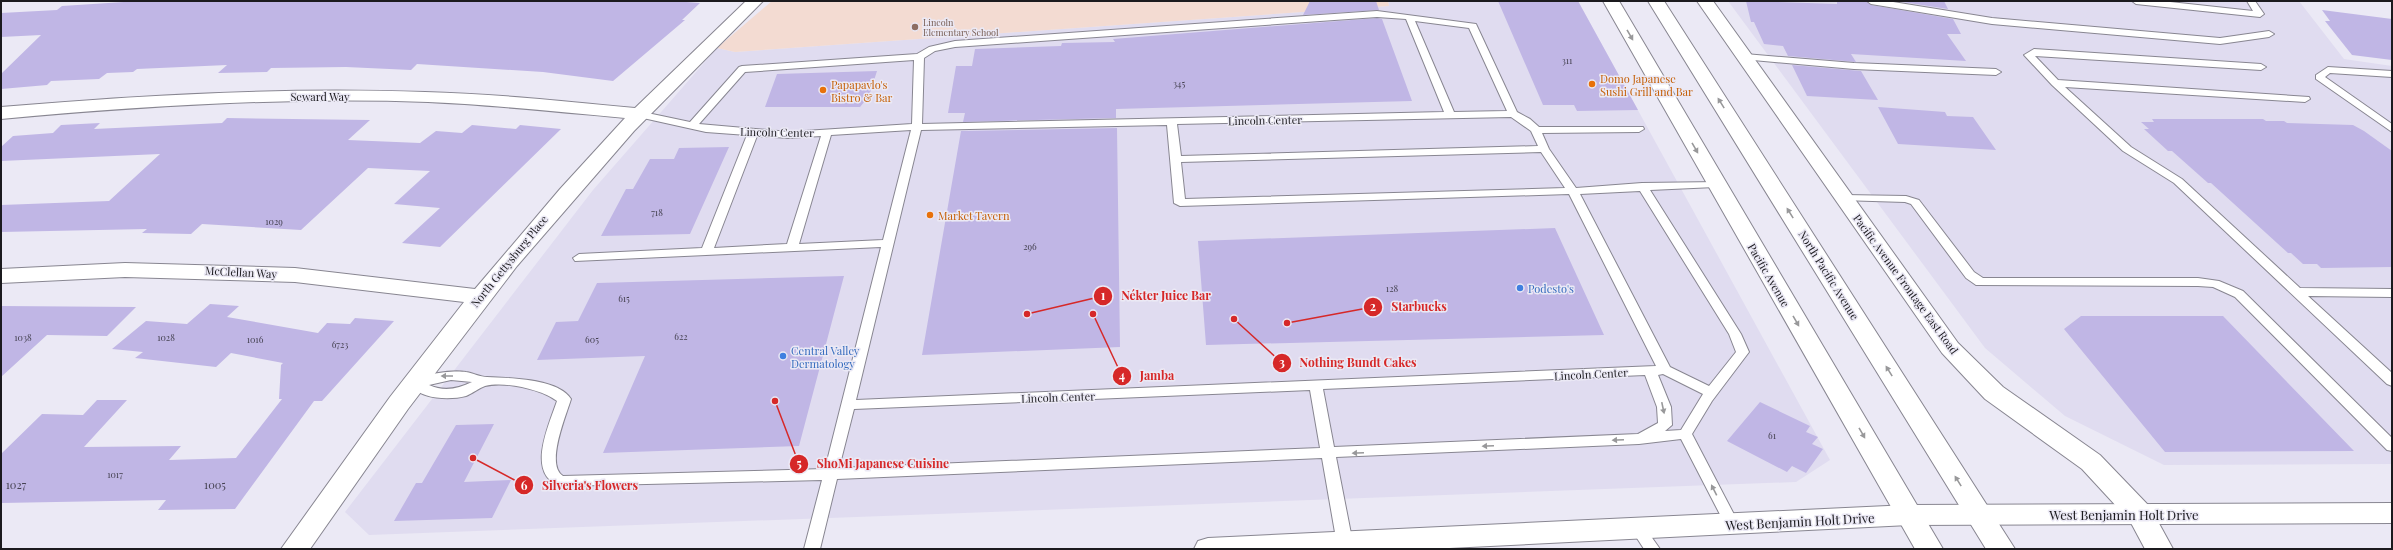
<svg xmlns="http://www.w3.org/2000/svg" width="2393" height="550" viewBox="0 0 2393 550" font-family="'Playfair Display',serif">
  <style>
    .built { fill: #e0dcf0 }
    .education { fill: #f3dbd2 }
    .building { fill: #c0b6e5 }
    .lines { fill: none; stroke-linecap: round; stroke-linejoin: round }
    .service-casing { stroke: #888691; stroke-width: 2 }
    .minor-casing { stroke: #888691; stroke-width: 2 }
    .secondary-casing { stroke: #888691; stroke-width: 2 }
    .primary-casing { stroke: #888691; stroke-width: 2 }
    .service { fill: #fff; fill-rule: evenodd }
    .minor { fill: #fff; fill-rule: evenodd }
    .secondary { fill: #fff; fill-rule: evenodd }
    .primary { fill: #fff; fill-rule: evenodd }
    .oneway { fill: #98989a }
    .education-dot { fill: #8d6e63; stroke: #ebe9f5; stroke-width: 1.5 }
    .food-dot { fill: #e8710a; stroke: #ebe9f5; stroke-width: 1.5 }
    .shop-dot { fill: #3f7fe0; stroke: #ebe9f5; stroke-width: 1.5 }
    .labels { text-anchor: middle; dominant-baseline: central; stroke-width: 3; stroke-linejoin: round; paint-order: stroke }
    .far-education-label { font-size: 9px; fill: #785e54; stroke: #ebe9f5; text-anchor: start }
    .number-label { font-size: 9px; fill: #444150 }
    .food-label { font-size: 11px; fill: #c56008; stroke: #ebe9f5; text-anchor: start }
    .street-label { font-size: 11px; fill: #1b1a1e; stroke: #ebe9f5 }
    .shop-label { font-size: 11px; fill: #366cbe; stroke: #ebe9f5; text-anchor: start }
    .near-number-label { font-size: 11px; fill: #444150 }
    .near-street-label { font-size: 13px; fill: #1b1a1e; stroke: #ebe9f5 }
    .leader { fill: none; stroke: #d62828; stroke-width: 1.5 }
    .callout-dot { fill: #d62828; stroke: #ebe9f5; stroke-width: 1.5 }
    .mark-label { font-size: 12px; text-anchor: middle; font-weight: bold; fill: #fff }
    .callout-label { font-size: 12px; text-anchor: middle; font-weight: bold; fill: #d62828; stroke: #ebe9f5; stroke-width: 3; stroke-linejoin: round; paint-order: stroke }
  </style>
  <rect width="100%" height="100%" fill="#ebe9f5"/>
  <!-- built -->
  <path class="built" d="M1388 1H1578L1830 460 1796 482 369 535 345 512 593 190 717 48 735 52 1389 6Z
    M1728 1H2299L2344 59 2392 66V464L2164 465 2065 416 1985 348Z"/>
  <!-- education -->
  <path class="education" d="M772 1H1388L1389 6 735 52 717 48Z"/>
  <!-- building -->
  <path class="building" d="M139 1H673L700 3 682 20H685L613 81 543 72 417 64 411 70 346 67 271 68 267 72 218 73 227 65 137 69 133 72 107 73 99 79 51 81 47 85 1 89V74L41 35 1 37V13L57 10 62 6Z
    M1310 1H1376L1379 10 1303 15Z
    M1498 1H1578L1638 110 1577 111 1574 105H1543Z
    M1746 1 1837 4V1H1866L1871 5 1953 19 1961 34H1947L1966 61 1851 54 1856 62 1788 56 1783 46 1764 44 1754 22H1751Z
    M1896 1H1944L1948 9Z
    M2322 10 2392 19V60L2352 55 2325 21H2330Z
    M1377 18 1382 19 1412 101 1116 109V118L963 122 965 113H948L956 66H972L975 49 1061 46 1062 43 1115 42 1113 39Z
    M1792 65 1861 71 1878 100 1807 96Z
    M877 71 869 96 860 107H765L777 74Z
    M1878 107 1945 112 1947 116 1973 117 1996 150 1898 144Z
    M227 118 370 120 348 140 420 143 436 131 462 133 472 125 516 129 520 125 561 129 440 247 402 243 440 208 394 204 430 171 368 168 301 230 202 224 191 234 142 233 147 229 1 232V205L109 201 160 154 1 161V147L13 136 53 133 61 125 100 123 94 129 222 123Z
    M2152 119H2263L2266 121H2284L2287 123 2353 125 2364 131 2392 151V267L2321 268 2317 264H2303L2291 253H2288L2211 183H2208L2172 151H2168L2144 129H2149L2141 122H2154Z
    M1117 128 1120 347 922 355 961 131Z
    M729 147 690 234 601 236 626 189H633L650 159H674L679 148Z
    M1555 228 1604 335 1206 345 1198 241Z
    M844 276 799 446 603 453 645 356 537 360 556 322 578 321 597 283Z
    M210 304 239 306 227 317 318 333 327 323 350 324 355 318 394 321 322 401H314L235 509 158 510 166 500 1 503V454L42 414 83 415 97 400H127L84 447 181 446 169 460 236 458 282 399H279L281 365 283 363 231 353 216 367 135 358 143 352 112 349 146 321 187 324Z
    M1 306 136 307 107 336 47 335 1 377Z
    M2081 316H2223L2354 451 2165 452 2064 329Z
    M1760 402 1810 426 1806 432 1818 437 1812 444 1823 449 1806 473 1792 466 1787 472 1727 441Z
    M494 424 464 482 511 480 492 518 394 521 416 483H422L456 425Z"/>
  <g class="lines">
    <defs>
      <path id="service" d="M1867 1H1887L1992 18 2220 38 2269 31 2274 34 2269 37 2220 44 1992 24 1871 4Z
        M2132 1H2161L2253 11 2247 1H2255L2264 14 2260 17 2136 4Z
        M1377 11 1476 24 1517 112 1530 119 1539 127H1643L1644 129 1639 132 1542 133 1549 149 1576 188 1642 183 1719 182 1720 184 1719 186 1715 187 1650 190 1741 334 1749 352 1712 401 1692 434 1739 524 1737 528 1732 530 1727 528 1681 439 1639 444 1336 457 1353 544 1348 549 1340 548 1337 544 1322 458 837 479 820 549H804L822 480 561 486C525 475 549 425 557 401 541 389 504 381 485 386 479 388 473 393 466 396 451 400 421 400 411 385 418 373 454 370 466 372 473 373 480 377 487 377 508 378 558 378 571 399 566 416 545 465 563 476L825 469 881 247 575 261 573 258 579 254 702 248 747 135 706 132 634 116V112L638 111 690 122 739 67 742 66 917 54 929 47 955 41ZM1377 17 1406 19 1444 112 922 124 924 58 935 51 955 47ZM1415 21 1469 28 1507 111 1454 112ZM914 60 912 124 789 132 699 124 745 72ZM1511 117 1531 131 1538 146 1181 156 1177 124ZM1167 125 1174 203 1180 206 1569 194 1656 366 856 400 921 130ZM911 130 883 240 799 244 831 135ZM757 136 789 138 821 136 787 244 714 248ZM1541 152 1565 188 1185 199 1181 162ZM1640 191 1729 334 1736 352 1709 386 1670 367 1580 194ZM1663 374 1703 394 1681 430 1665 431 1672 425 1671 407 1658 375ZM1645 375 1657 407 1658 423 1638 434 1334 447 1323 389ZM451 380 472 382C458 389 444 392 429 385ZM1310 390 1320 448 839 468 854 409Z
        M2034 49 2261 64 2266 67 2261 70 2035 56 2058 80 2309 97 2310 99 2305 102 2065 87 2131 147 2182 179 2300 288 2392 289V297L2308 296 2392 373V386L2387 384 2174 183 2123 151 2052 85 2024 55Z
        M1745 54 1854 63 1996 69 2001 72 1996 75 1854 69 1742 59V55Z
        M2328 67 2392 71V77L2330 73 2325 77 2392 124V132L2316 79V75Z
        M1844 195 1906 196 1919 200 1974 272 1983 278H2198L2219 281 2243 291 2392 438V451L2387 450 2235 297 2213 287 2198 286 1976 285 1966 278 1911 204 1905 202 1840 200 1838 198 1840 196Z
        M1638 523 1643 525 1660 549H1644L1631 529 1633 525Z"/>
      <path id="minor" d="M746 1H763L634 131 517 266 408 409 310 549H281L390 397 464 302 295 282 125 277 1 283V269L125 263 295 268 475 289 560 189 625 118C560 112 494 105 428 102 285 97 143 106 1 119V107C142 95 283 87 425 92 495 94 565 101 635 108Z
        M1697 1H1713L1958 343 2003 387 2100 455 2150 507 2173 549H2145L2130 521 2082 469 1985 399 1942 353Z"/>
      <path id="secondary" d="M2392 503V523L1909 525 1429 549H1194L1198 541 1208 538 1909 505Z"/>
      <path id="primary" d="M1603 1H1619L1943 549H1915Z
        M1648 1H1664L2015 549H1986Z"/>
    </defs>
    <!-- service casing -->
    <use href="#service" class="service-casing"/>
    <!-- minor casing -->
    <use href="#minor" class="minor-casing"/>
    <!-- secondary casing -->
    <use href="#secondary" class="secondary-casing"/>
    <!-- primary casing -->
    <use href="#primary" class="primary-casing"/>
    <!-- service -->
    <use href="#service" class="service"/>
    <!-- minor -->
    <use href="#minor" class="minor"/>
    <!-- secondary -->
    <use href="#secondary" class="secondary"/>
    <!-- primary -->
    <use href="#primary" class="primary"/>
  </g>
  <!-- one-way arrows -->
  <defs><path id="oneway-solid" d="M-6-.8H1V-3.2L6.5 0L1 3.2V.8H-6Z"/></defs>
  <g class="oneway">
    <use href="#oneway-solid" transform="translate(1630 35) rotate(60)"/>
    <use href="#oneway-solid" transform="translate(1721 103) rotate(-122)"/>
    <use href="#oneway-solid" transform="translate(1695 148) rotate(60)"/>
    <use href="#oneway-solid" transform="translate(1790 213) rotate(-122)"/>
    <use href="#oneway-solid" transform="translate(1796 321) rotate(60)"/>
    <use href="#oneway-solid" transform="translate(1889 371) rotate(-122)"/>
    <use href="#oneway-solid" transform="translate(447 376) rotate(-180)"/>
    <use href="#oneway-solid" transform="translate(1663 408) rotate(78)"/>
    <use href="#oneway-solid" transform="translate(1862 433) rotate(60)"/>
    <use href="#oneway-solid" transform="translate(1618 440) rotate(177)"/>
    <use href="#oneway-solid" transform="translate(1488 446) rotate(177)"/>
    <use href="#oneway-solid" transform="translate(1358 453) rotate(177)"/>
    <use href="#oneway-solid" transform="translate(1958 481) rotate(-122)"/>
    <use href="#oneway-solid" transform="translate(1714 490) rotate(-117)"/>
  </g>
  <!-- markers -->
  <circle class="education-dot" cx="915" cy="27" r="4"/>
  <g class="food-dot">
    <circle cx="1592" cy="84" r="4"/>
    <circle cx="823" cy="90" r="4"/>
    <circle cx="930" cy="215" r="4"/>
  </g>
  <g class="shop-dot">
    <circle cx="1520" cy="288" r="4"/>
    <circle cx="783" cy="356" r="4"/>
  </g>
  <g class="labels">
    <!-- far-education labels -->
    <g class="far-education-label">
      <text x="923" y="22">Lincoln<tspan x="923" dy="10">Elementary School</tspan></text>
    </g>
    <!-- number labels -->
    <g class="number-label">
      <text x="1567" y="60">311</text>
      <text x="1179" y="83">345</text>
      <text x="657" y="212">718</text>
      <text x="274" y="221">1029</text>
      <text x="1030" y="246">296</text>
      <text x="1392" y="288">128</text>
      <text x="624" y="298">615</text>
      <text x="681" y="336">622</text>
      <text x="23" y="337">1038</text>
      <text x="166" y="337">1028</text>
      <text x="255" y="339">1016</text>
      <text x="592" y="339">605</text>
      <text x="340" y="344">6723</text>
      <text x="1772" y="435">61</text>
      <text x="115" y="474">1017</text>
    </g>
    <!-- food labels -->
    <g class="food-label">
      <text x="1600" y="78">Domo Japanese<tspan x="1600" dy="13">Sushi Grill and Bar</tspan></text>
      <text x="831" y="84">Papapavlo's<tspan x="831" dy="13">Bistro &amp; Bar</tspan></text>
      <text x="938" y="215">Market Tavern</text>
    </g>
    <!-- street labels -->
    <g class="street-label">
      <text x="320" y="96">Seward Way</text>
      <text transform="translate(1265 120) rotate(-1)">Lincoln Center</text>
      <text transform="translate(777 132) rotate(1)">Lincoln Center</text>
      <text transform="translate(509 261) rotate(-51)">North Gettysburg Place</text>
      <text transform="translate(241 272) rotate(3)">McClellan Way</text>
      <text transform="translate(1769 275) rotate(60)">Pacific Avenue</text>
      <text transform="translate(1829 275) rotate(58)">North Pacific Avenue</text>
      <text transform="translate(1906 284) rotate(54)">Pacific Avenue Frontage East Road</text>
      <text transform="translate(1591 374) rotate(-3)">Lincoln Center</text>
      <text transform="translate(1058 397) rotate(-2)">Lincoln Center</text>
    </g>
    <!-- shop labels -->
    <g class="shop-label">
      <text x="1528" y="288">Podesto's</text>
      <text x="791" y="350">Central Valley<tspan x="791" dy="13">Dermatology</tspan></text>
    </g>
    <!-- near-number labels -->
    <g class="near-number-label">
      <text x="16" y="484">1027</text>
      <text x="215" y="484">1005</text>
    </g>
    <!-- near-street labels -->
    <g class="near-street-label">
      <text x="2124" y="514">West Benjamin Holt Drive</text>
      <text transform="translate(1800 521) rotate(-3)">West Benjamin Holt Drive</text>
    </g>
  </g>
  <!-- callouts -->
  <path class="leader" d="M1027 314L1103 296M1287 323L1373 307M1234 319L1282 363M1093 314L1122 376M775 401L799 464M473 458L524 485"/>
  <g class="callout-dot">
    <circle cx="1027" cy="314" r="4"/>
    <circle cx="1287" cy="323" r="4"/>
    <circle cx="1234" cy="319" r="4"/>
    <circle cx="1093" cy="314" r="4"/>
    <circle cx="775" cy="401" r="4"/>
    <circle cx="473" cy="458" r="4"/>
    <circle cx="1103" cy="296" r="10"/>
    <circle cx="1373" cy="307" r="10"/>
    <circle cx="1282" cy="363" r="10"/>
    <circle cx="1122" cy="376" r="10"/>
    <circle cx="799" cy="464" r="10"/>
    <circle cx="524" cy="485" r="10"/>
  </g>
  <g class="mark-label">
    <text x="1103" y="300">1</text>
    <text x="1373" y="311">2</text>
    <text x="1282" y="367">3</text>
    <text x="1122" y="380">4</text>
    <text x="799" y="468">5</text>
    <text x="524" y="490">6</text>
  </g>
  <g class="callout-label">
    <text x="1166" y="300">Nékter Juice Bar</text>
    <text x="1419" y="311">Starbucks</text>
    <text x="1358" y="367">Nothing Bundt Cakes</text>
    <text x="1157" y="380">Jamba</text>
    <text x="883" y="468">ShoMi Japanese Cuisine</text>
    <text x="590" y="490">Silveria's Flowers</text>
  </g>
  <!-- border -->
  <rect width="2393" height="550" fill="none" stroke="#1b1a1e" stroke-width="4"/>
</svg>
